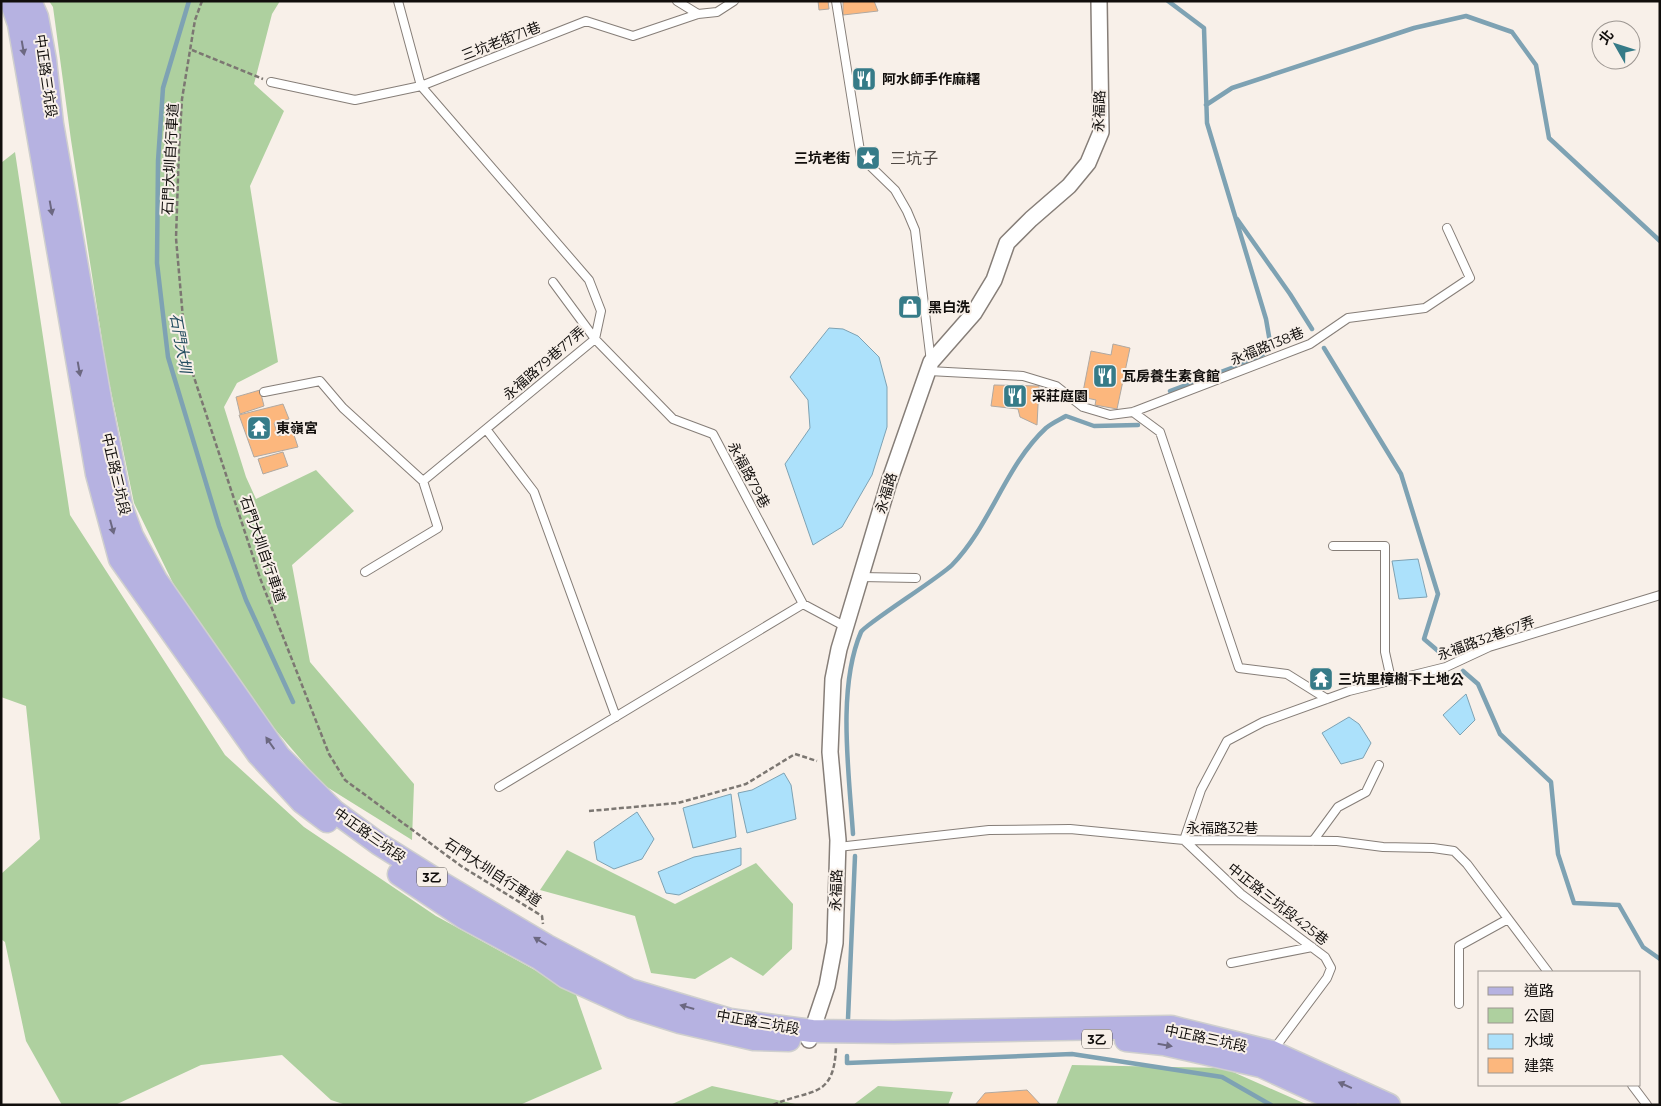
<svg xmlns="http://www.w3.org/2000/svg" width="1661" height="1106" viewBox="0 0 1661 1106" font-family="Montserrat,'Noto Sans TC',sans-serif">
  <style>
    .green { fill: #aed09f }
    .water { fill: #ace1fb; stroke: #7ea2b3 }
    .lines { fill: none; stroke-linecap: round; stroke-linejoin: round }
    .stream { stroke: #7ea2b3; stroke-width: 4.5 }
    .building { fill: #fcb77d; stroke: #b0a9a2 }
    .service-casing { stroke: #867e78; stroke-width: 10 }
    .minor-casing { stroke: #867e78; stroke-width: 18 }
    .primary-casing { stroke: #cfcfce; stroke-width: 25 }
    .path { stroke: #7c7772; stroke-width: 2.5; stroke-dasharray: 5 2.5; stroke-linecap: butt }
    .service { stroke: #fff; stroke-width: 8 }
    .minor { stroke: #fff; stroke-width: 15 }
    .primary { stroke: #b6b2e1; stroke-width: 22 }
    .oneway { fill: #6c6881 }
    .labels { text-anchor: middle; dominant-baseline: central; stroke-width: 4; stroke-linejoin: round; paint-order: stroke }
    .shield { fill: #f8f0e9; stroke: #56524e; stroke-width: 1 }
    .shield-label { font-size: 12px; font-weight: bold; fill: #110e0c }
    .street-label { font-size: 14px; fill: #110e0c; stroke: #f8f0e9 }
    .poi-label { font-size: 14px; font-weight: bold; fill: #110e0c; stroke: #f8f0e9; text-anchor: start }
    .water-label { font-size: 15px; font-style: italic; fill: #234c5f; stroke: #f8f0e9 }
    .quarter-label { font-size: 16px; fill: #4f4843; stroke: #f8f0e9 }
  </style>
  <rect width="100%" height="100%" fill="#f8f0e9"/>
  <!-- green -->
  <path class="green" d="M49 1H280L272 14 254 84 284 111 250 186 278 362 237 383 224 407 246 477 256 499 316 470 354 511 292 565 310 662 414 784 412 840 322 784 273 727 188 614 134 503 107 372 71 140 53 7Z
    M15 152 70 515 225 755 304 827 436 916 575 992 602 1069 522 1104 346 1105 331 1100 282 1055 201 1065 115 1105H62L26 1041 5 942 1 939V874L40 839 26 706 1 697V163Z
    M567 850 675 904 756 863 793 904 792 949 763 976 731 957 695 979 651 973 635 916 540 890Z
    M1072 1065 1224 1068 1308 1105H1056Z
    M712 1086 800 1105H670Z
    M878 1086 953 1092 948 1105H853Z"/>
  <!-- water -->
  <path class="water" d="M829 328 843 329 858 336 879 357 887 387V427L872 475 842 527 813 545 785 464 810 428 808 400 790 377Z
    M1418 559 1427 597 1399 599 1392 561Z
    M1466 694 1475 720 1460 735 1443 715Z
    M1349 717 1359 724 1371 743 1363 758 1341 764 1322 733Z
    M784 773 791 785 796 819 747 833 738 793 752 790Z
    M731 794 736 837 693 848 683 808Z
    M637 812 654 839 642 859 614 869 597 860 594 842Z
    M741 848V865L679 895 666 893 658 872 694 857Z"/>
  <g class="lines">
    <!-- stream -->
    <path class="stream" d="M189 1 163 88 158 161 157 263 168 357 219 526 246 600 293 702
      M1168 1 1204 28 1207 123 1266 319 1271 348 1258 358 1170 391
      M1206 105 1232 88 1414 28 1466 16 1512 32 1536 65 1549 138 1660 241
      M1237 219 1290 294 1312 329
      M1324 348 1401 474 1438 594 1424 639 1444 656
      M1463 671 1478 684 1500 734 1551 782 1558 854 1574 903 1619 905 1643 947 1660 959
      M853 834C849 773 837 688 861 632 864 625 939 578 952 565 991 525 1005 466 1046 428 1052 423 1059 420 1066 416L1094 426 1138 425
      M848 1019 855 856
      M847 1056V1063L1072 1054 1222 1077 1271 1105"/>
  </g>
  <!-- building -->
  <path class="building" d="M818 1H828L829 9 819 10Z
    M843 1H874L878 11 843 15Z
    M1113 344 1130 348 1117 409 1095 405 1096 400 1082 397 1091 351 1111 355Z
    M994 385 1039 386 1037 425 1020 417 1018 409 991 406Z
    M260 390 264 406 240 414 236 397Z
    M283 404 289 419 274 423 278 436 293 432 298 447 254 457 239 415Z
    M283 452 288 466 263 474 258 459Z
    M1320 672 1329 680 1323 686 1315 678Z
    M1027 1090 1041 1105H975L985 1093Z"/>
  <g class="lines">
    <defs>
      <path id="service" d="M677 1 698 14
        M836 1 861 157 895 190 907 211 915 230 931 362
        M271 82 355 100 421 86 586 21 633 36 698 14 717 12 734 1
        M553 282 595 339 673 419 713 434 803 604 846 627
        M929 371 1023 376 1056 386 1083 407 1110 415 1133 412 1310 344 1348 318 1425 308 1470 278 1447 228
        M264 392 320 381 343 408 423 481 595 339 601 311 589 280 421 86 398 1
        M1133 412 1160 432 1239 668 1287 674 1327 699
        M486 429 534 492 616 717
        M1333 546H1385V652L1391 679
        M365 572 438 528 423 481
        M861 577 916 578
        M499 787 803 604
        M1184 840 1201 790 1227 741 1263 722 1349 691 1446 667 1489 647 1660 595
        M1184 840 1241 894 1325 957 1331 968 1327 978 1274 1049
        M1313 841 1338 807 1366 792 1379 765
        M838 847 989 830 1070 829 1184 840 1337 841 1383 847 1433 848 1454 851 1467 864 1548 972
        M1231 963 1312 947
        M1459 1004V946L1508 919
        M1632 1085 1647 1105"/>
      <path id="minor" d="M809 1040 827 986 835 943 838 840 830 752 833 679 839 649 889 482 931 362 974 313 994 280 1007 243 1031 219 1069 186 1088 163 1101 132 1099 1"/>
      <path id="primary" d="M11 1 19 24 97 474 120 559 258 754 302 802 327 821
        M30 1 37 17 45 60 52 124 101 405 121 506 132 536 156 580 279 756 334 811 379 844 443 884 547 946 630 990 730 1020 812 1031 894 1032 1171 1027 1272 1052 1389 1105
        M399 874 465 918 539 958 566 977 632 1007 680 1022 754 1039 789 1040
        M1126 1040 1164 1044 1261 1066 1346 1105"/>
    </defs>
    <!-- service casing -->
    <use href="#service" class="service-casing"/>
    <!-- minor casing -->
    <use href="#minor" class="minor-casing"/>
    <!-- primary casing -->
    <use href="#primary" class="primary-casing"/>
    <!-- path -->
    <path class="path" d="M202 1 195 20 182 99 179 148 176 238 186 353 260 578 329 754 345 780 461 866 542 916 543 924
      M192 50 263 79
      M589 811 678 803 746 784 795 754 817 761
      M773 1105C811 1088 834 1100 836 1047"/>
    <!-- service -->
    <use href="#service" class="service"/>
    <!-- minor -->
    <use href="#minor" class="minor"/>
    <!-- primary -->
    <use href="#primary" class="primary"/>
  </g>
  <!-- one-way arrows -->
  <defs><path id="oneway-solid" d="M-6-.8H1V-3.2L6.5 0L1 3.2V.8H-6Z" transform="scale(1.25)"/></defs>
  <g class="oneway">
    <use href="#oneway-solid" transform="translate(23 48) rotate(80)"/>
    <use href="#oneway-solid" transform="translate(51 208) rotate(80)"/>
    <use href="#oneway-solid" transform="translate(79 369) rotate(80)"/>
    <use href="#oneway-solid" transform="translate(112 527) rotate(75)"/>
    <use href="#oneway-solid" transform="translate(270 743) rotate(-125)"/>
    <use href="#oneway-solid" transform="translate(540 941) rotate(-149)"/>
    <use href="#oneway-solid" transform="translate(687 1007) rotate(-164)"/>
    <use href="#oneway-solid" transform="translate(1165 1045) rotate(10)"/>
    <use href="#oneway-solid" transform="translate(1345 1085) rotate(-156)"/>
  </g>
  <!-- icons -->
  <defs>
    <symbol id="restaurant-square" viewBox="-11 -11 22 22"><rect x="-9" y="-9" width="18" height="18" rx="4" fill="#367b88" stroke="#f8f0e9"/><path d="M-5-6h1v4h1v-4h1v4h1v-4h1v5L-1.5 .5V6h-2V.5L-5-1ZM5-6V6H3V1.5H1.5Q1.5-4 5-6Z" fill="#fff"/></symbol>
    <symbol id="sight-square" viewBox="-11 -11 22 22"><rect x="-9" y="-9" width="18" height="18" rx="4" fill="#367b88" stroke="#f8f0e9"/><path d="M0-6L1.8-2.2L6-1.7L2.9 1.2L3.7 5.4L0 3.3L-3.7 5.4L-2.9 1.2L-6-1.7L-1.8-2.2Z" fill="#fff"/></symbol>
    <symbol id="shop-square" viewBox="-11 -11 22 22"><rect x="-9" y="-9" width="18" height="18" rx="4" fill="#367b88" stroke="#f8f0e9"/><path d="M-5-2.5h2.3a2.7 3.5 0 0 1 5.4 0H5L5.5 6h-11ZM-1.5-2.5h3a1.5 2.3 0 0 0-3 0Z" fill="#fff"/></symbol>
    <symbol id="temple-square" viewBox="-11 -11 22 22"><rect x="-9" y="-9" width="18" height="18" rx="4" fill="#367b88" stroke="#f8f0e9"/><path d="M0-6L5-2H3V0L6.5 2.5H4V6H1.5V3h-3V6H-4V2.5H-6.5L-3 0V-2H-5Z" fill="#fff"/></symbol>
  </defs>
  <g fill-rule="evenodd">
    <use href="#restaurant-square" x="850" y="65" width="28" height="28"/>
    <use href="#sight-square" x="854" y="144" width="28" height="28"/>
    <use href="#shop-square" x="896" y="293" width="28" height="28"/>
    <use href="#restaurant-square" x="1091" y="362" width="28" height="28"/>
    <use href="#restaurant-square" x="1001" y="382" width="28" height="28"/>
    <use href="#temple-square" x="245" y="414" width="28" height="28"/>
    <use href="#temple-square" x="1307" y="665" width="28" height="28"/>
  </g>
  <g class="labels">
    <!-- shield labels -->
    <g class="shield">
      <rect x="417" y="867.5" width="30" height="19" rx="4"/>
      <rect x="1082" y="1029.5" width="30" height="19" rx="4"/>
    </g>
    <g class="shield-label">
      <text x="432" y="877">3乙</text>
      <text x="1097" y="1039">3乙</text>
    </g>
    <!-- street labels -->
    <g class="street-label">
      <text transform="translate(501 41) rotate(-21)">三坑老街71巷</text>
      <text transform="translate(46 76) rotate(82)">中正路三坑段</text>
      <text transform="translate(1099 111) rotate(-88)">永福路</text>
      <text transform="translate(170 159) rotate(-87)">石門大圳自行車道</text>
      <text transform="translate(1267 346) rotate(-22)">永福路138巷</text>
      <text transform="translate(544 363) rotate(-41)">永福路79巷77弄</text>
      <text transform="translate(116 474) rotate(77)">中正路三坑段</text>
      <text transform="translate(749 475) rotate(62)">永福路79巷</text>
      <text transform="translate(886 493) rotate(-73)">永福路</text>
      <text transform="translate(263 549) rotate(71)">石門大圳自行車道</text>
      <text transform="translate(1486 638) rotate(-20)">永福路32巷67弄</text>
      <text x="1222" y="828">永福路32巷</text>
      <text transform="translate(370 835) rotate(35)">中正路三坑段</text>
      <text transform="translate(493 872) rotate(33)">石門大圳自行車道</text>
      <text transform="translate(836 890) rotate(-88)">永福路</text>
      <text transform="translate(1278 904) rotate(38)">中正路三坑段425巷</text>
      <text transform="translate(758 1022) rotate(10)">中正路三坑段</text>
      <text transform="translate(1206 1038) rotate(12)">中正路三坑段</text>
    </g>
    <!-- poi labels -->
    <g class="poi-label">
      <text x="882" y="79">阿水師手作麻糬</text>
      <text x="850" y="158" text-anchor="end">三坑老街</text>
      <text x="928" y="307">黑白洗</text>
      <text x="1122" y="376">瓦房養生素食館</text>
      <text x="1032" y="396">采莊庭園</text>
      <text x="276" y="428">東嶺宮</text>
      <text x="1338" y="679">三坑里樟樹下土地公</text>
    </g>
    <!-- water labels -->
    <g class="water-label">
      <text transform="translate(181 343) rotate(80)">石門大圳</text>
    </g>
    <!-- quarter labels -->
    <g class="quarter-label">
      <text x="914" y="158">三坑子</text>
    </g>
  </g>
  <!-- border -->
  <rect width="1661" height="1106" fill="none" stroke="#110e0c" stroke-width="5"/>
  <!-- legend -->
  <rect x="1478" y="971" width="162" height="115" fill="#f8f0e9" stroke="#9c9691"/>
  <rect x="1488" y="987" width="25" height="8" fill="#b6b2e1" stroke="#9c9691"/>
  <text x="1524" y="996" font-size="15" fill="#110e0c">道路</text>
  <rect x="1488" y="1008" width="25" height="15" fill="#aed09f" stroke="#9c9691"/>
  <text x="1524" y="1021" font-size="15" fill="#110e0c">公園</text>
  <rect x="1488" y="1034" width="25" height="15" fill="#ace1fb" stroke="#9c9691"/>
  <text x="1524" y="1046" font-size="15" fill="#110e0c">水域</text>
  <rect x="1488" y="1058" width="25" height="15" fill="#fcb77d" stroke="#9c9691"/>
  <text x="1524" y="1071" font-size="15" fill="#110e0c">建築</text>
  <!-- north arrow -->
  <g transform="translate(1616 45) rotate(309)"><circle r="24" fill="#f8f0e9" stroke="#9c9691"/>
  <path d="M0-4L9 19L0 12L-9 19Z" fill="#367b88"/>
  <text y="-8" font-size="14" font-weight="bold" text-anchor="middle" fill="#110e0c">北</text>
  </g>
</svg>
